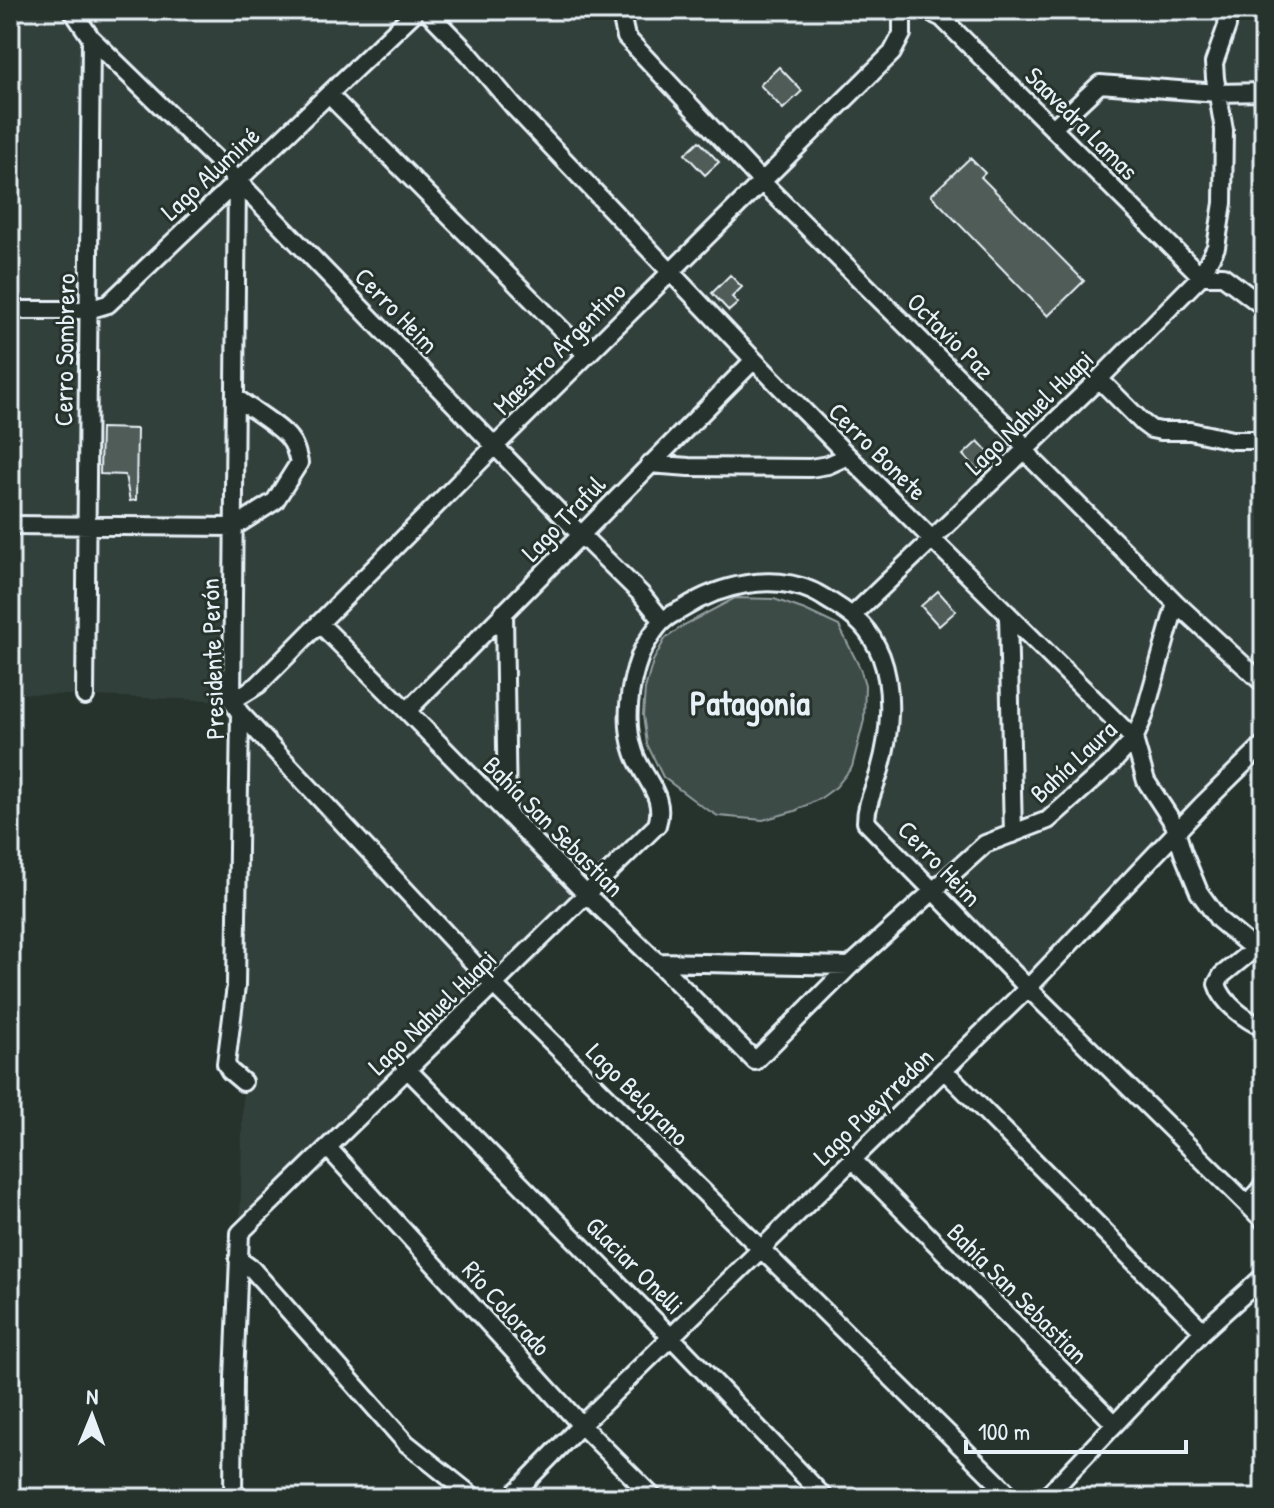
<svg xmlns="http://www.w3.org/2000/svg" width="1274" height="1508" viewBox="0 0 1274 1508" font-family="'Patrick Hand',sans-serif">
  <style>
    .built { fill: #333f3a }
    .green { fill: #3e4b47; stroke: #939ea0; stroke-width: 2 }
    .building { fill: #505c59; stroke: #e8f1f8; stroke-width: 2 }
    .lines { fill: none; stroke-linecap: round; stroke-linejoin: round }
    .minor-casing { stroke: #e8f1f8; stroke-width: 22 }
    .minor { stroke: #26332d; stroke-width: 16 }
    .labels { text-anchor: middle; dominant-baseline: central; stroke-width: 6; stroke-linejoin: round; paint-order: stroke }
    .street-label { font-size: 26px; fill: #e8f1f8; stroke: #26332d }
    .district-label { font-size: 34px; font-weight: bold; fill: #e8f1f8; stroke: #26332d }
  </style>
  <rect width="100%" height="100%" fill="#26332d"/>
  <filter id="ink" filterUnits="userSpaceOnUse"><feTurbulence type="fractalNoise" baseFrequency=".0125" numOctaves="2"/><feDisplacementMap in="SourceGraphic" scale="16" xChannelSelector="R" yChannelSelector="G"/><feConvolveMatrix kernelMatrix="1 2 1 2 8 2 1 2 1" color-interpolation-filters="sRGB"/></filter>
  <g filter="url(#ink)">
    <!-- built -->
    <path class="built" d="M10 10H1264V744L1028 988 866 822 888 728 871 634 785 583 697 599 641 653 629 722 661 814 240 1233 243 1083 230 1071 237 931 232 701 10 693Z"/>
    <!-- green -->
    <path class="green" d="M735 598 774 599 805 610 839 626 860 668 865 685 864 720 852 767 836 787 821 798 795 811 763 820 718 816 700 805 663 777 647 744 643 715 645 689 653 661 665 639 684 625Z"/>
    <!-- building -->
    <path class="building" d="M779 67 802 91 783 109 760 85Z
      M699 141 719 162 705 175 685 154Z
      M970 158 985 173 981 177 989 185 1084 281 1048 316 931 195Z
      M730 275 742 287 732 297 738 303 729 311 712 293Z
      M101 428 137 429 136 500 130 501 125 475 100 474Z
      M978 441 992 456 977 470 963 455Z
      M938 591 956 611 939 626 921 606Z"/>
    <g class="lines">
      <defs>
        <path id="minor" d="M72 10 91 38 237 180 580 534 641 594 663 621
          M426 10 469 54 514 107 754 360 848 456 1134 739 1146 781 1174 824 1183 853 1199 892 1219 920 1254 949
          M620 10 626 37 761 181 1015 434 1034 461 1176 603 1264 684
          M1228 10 1227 26 1214 63 1215 78 1224 130 1223 203 1216 247 1201 276H1223L1264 307
          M329 95 587 355
          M1053 128 1100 84 1218 93 1264 92
          M237 180 232 701 240 713 236 986 226 1064 230 1071 243 1082
          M10 310H88L108 304 417 10
          M1099 379 1143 423 1151 429 1161 431H1190L1232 440H1264
          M649 464 689 467 810 468 828 465 848 456
          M10 525 234 527 275 501 299 463C297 454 295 445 289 438 279 425 249 408 235 397
          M504 612 507 813
          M1008 614 1013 834
          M853 615 1099 379 1201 276 942 18 926 10
          M319 623 407 711 586 894 657 962 755 1061 850 966 985 844 1048 820 1112 763 1134 739 1144 716 1176 603
          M85 696 91 38
          M232 701 258 685 496 445 892 53 902 34V17
          M407 711 754 360
          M240 713 494 985 1013 1498
          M1264 941 1222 975 1217 984C1223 1004 1246 1020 1264 1028
          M657 962 850 966
          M407 1069 671 1337 825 1498
          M944 1070 1203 1331
          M328 1148 581 1425 654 1498
          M853 1160 1115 1424
          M1264 1184 1248 1205 1264 1221
          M238 1259 252 1269 406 1443 475 1498
          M233 1498 234 1378 240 1233 657 825C667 795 642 778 634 752 624 723 629 685 640 656 643 647 656 627 663 621 669 615 677 612 684 608 720 585 771 573 812 591 819 594 826 599 833 603 857 618 870 629 881 656 894 690 890 735 880 770 875 788 866 803 866 822L1028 988 1248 1205
          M510 1498 581 1425 1028 988 1202 805 1264 744
          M1045 1498 1203 1331 1264 1276"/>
      </defs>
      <!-- minor casing -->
      <use href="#minor" class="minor-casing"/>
      <!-- minor -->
      <use href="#minor" class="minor"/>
    </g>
  </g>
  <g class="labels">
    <!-- street labels -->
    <g class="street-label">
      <text transform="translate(1082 123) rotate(45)">Saavedra Lamas</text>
      <text transform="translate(210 173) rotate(-43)">Lago Aluminé</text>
      <text transform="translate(397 310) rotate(46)">Cerro Heim</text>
      <text transform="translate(951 336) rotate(45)">Octavio Paz</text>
      <text transform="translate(559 348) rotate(-45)">Maestro Argentino</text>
      <text transform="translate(64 350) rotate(-89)">Cerro Sombrero</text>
      <text transform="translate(1029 412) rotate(-44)">Lago Nahuel Huapi</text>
      <text transform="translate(878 451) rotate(45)">Cerro Bonete</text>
      <text transform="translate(563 518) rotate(-46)">Lago Traful</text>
      <text transform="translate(212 659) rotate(-92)">Presidente Perón</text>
      <text transform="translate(1073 761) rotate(-43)">Bahía Laura</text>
      <text transform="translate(554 826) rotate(45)">Bahía San Sebastian</text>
      <text transform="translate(940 863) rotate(46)">Cerro Heim</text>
      <text transform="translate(432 1012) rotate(-44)">Lago Nahuel Huapi</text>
      <text transform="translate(638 1094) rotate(45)">Lago Belgrano</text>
      <text transform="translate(873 1106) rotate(-44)">Lago Pueyrredon</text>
      <text transform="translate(635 1265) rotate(45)">Glaciar Onelli</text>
      <text transform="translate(1018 1293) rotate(45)">Bahía San Sebastian</text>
      <text transform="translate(507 1308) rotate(48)">Río Colorado</text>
    </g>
    <!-- district labels -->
    <g class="district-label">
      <text x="750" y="703">Patagonia</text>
    </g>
  </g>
  <!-- margin -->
  <rect width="1274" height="1508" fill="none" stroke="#26332d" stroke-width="40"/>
  <rect x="20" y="20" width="1234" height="1468" fill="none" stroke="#e8f1f8" stroke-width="3" filter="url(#ink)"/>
  <!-- north arrow -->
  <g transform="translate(92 1416) rotate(1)" stroke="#26332d" stroke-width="6" paint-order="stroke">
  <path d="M0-6L14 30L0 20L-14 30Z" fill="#e8f1f8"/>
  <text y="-12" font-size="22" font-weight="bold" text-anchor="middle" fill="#e8f1f8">N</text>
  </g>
  <!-- scale -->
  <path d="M966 1440v12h220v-12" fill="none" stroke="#e8f1f8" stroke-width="4"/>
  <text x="978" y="1440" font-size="24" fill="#e8f1f8" stroke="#26332d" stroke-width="6" paint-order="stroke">100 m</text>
</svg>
